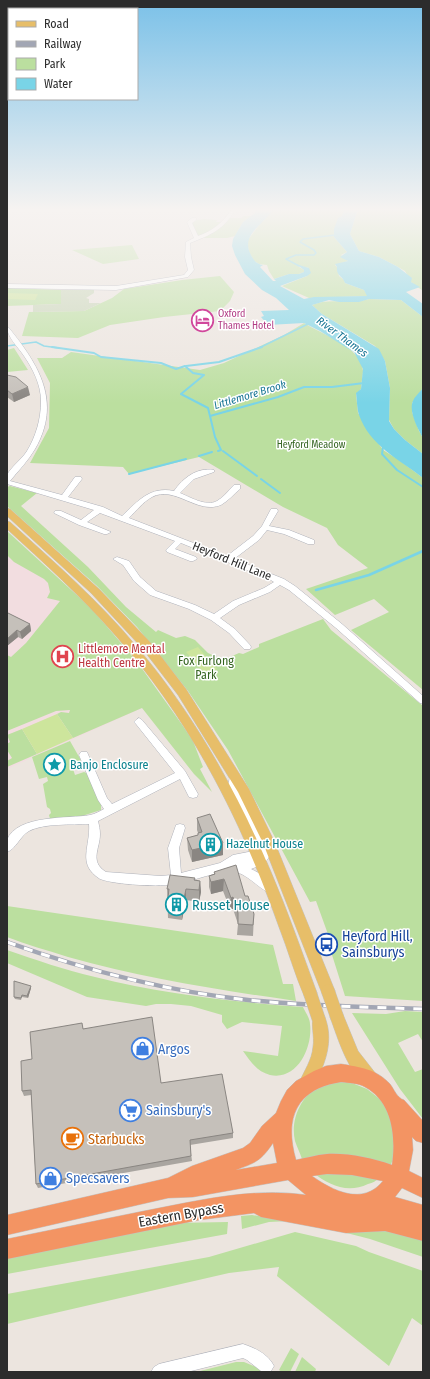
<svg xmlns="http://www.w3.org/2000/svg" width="430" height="1379" viewBox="0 0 430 1379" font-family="'Fira Sans Condensed',sans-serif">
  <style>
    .medical { fill: #f2dde0 }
    .green { fill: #bbdf9f }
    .cemetery { fill: #c8d5b7 }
    .pitch { fill: #cde59c }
    .water { fill: #79d4e7 }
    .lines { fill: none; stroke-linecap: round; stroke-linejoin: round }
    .stream-far2 { stroke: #79d4e7; stroke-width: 1.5 }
    .stream-far1 { stroke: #79d4e7; stroke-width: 2 }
    .stream { stroke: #79d4e7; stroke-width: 2.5 }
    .minor-casing { stroke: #afb2bb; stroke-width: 1 }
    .major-casing { stroke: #c4c4c4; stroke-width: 1 }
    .highway-casing { stroke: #c4c4c4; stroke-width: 1 }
    .minor { fill: #fff; fill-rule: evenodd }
    .major { fill: #e7be69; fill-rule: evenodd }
    .highway { fill: #f39463; fill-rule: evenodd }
    .rail-casing { stroke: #a2a6b4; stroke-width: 4.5 }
    .rail { stroke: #fff; stroke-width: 3; stroke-dasharray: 9; stroke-linecap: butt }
    .major-bridge-casing { stroke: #c4c4c4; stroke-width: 14; stroke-linecap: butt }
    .major-bridge { stroke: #e7be69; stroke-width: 13 }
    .wall { fill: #a9a5a0 }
    .shaded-wall { fill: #8a8682 }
    .building { fill: #c5c0ba; stroke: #8a8682 }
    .labels { text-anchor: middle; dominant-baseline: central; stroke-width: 3; stroke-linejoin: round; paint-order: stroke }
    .far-hotel-label { font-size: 10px; fill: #b23c85; stroke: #fff; text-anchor: start }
    .far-park-label { font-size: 10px; fill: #346420; stroke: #fff }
    .far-water-label { font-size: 11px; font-style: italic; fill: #177594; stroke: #fff }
    .street-label { font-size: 12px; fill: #2c2c2c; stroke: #fff }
    .health-label { font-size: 12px; fill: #be3a42; stroke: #fff; text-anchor: start }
    .park-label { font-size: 12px; fill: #346420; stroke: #fff }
    .culture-label { font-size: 12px; fill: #0d838f; stroke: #fff; text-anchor: start }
    .near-culture-label { font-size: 14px; fill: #0d838f; stroke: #fff; text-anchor: start }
    .near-transit-label { font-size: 14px; fill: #164399; stroke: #fff; text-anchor: start }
    .near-shop-label { font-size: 14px; fill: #366cbe; stroke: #fff; text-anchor: start }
    .near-food-label { font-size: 14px; fill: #c56008; stroke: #fff; text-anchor: start }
    .near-street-label { font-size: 14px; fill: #2c2c2c; stroke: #fff }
  </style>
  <rect width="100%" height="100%" fill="#ece5df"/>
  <!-- medical -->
  <path class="medical" d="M7 546 41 573 142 708 7 769Z"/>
  <!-- green -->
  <path class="green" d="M273 210H344C344 218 334 223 334 237L347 252 341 255 348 261 335 265 337 267 339 276 344 280 345 283 364 290 368 296 309 298 282 286 307 276 309 268 296 265 304 270V272L299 274H289L274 279 269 271 267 265 259 264 254 261 249 252 247 241 260 224Z
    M361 210H423V291L411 282 405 271 398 267 379 257 359 251 350 234 357 212Z
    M243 216H252L243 222 235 236 227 238H203C214 233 222 227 230 218H242Z
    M204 219 217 220 216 222H222L208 233 198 236 190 223 192 221Z
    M132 245 139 259 103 264 72 250Z
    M220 276 234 292 230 301 220 311 164 317 110 325 78 338 22 336 29 312 84 311 112 298 124 289 182 280Z
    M7 288 61 290V304L7 306Z
    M369 299 401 300 423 317V388L412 403V412L419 431 423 438V454L405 440 394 429 389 420 390 388 385 361 375 346 322 314 312 305C326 299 339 302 353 302 358 302 363 300 369 299Z
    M304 323C321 334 362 347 363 371 363 376 361 383 361 389L356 394 358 413 383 450 399 460 423 478V690L351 630 389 612 374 599 335 615 306 589 368 568 338 545 327 528 283 507 199 457 129 474 123 467 30 463 49 428 50 383 37 358H62L71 352 200 370 224 363 284 335Z
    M14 348 28 370 7 372V350Z
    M10 486 37 493 21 506 88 567 126 607 156 632 158 630 176 638 185 636 195 640 208 653 223 660 239 653 243 654 259 647V644L323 619 331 630 423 706V1001L345 996 327 939 329 937 316 901 310 902 228 750 188 691 137 627 97 586 7 506V487Z
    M7 531 92 609 138 663 183 726 193 741 203 767 200 769 212 792 194 774 142 708 73 738 57 714 61 712 69 713 70 710 56 711 7 731V655L11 657 26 643 60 601 47 598 50 592 48 583 44 579 14 562 7 555Z
    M22 729 37 754 7 767V761L12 758 7 750V744L10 742 7 735Z
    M70 741 82 762 80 767 73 769 75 775 84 772 89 774 101 805V810L82 816 50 819 49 815 51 813 50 809 47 807 43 784 48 781 47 777 39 779 32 757Z
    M7 906 273 945 283 984H293L296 1001C219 990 143 978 68 957 47 950 27 945 7 937Z
    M7 950C36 960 65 970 95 977 163 994 233 1002 303 1007 305 1012 310 1018 310 1024 313 1046 298 1081 270 1075 257 1072 250 1061 243 1051L278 1056 282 1026 242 1022 227 1029 222 1022V1015L191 1006 171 1004H156L146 1006 87 997 7 963Z
    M405 1011 423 1012V1042L418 1034 398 1043 415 1072 423 1069V1119L400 1089 352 1013 386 1014Z
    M336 1081 352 1083 367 1089 381 1100 391 1114 396 1151 390 1167 302 1159C300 1153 297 1147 295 1141 290 1120 301 1095 321 1085 325 1083 331 1083 336 1081Z
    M325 1171 379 1178C376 1181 373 1183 368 1184 347 1194 329 1185 312 1172Z
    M252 1215 289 1221 269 1222 242 1229 241 1216Z
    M228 1222 227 1234 7 1274V1258L175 1223Z
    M377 1226 423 1237V1257L370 1239 331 1229Z
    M295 1232 356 1246 369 1252 423 1271V1326L412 1318 389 1366 277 1276 279 1267 229 1273 7 1324V1294L209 1257Z
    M291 1348 299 1354 290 1372H282L279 1370Z
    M302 1357 316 1369 315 1372H295Z
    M236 1362H244L263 1370 262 1372H196Z"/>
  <!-- cemetery -->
  <path class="cemetery" d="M61 290H94V293L86 298 89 299V303H101L84 311 33 312V305L61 304Z"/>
  <!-- pitch -->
  <path class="pitch" d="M7 293 38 294 35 300 7 299Z
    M198 647 217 669 205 674 186 652Z
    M57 714 73 738 37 754 22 729Z"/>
  <!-- water -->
  <path class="water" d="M255 210H273C263 225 240 235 251 255 254 261 257 264 263 265L260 267 273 281H276L274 279 289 274H299L304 272V270L296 264 309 268 311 273 307 276 280 286 304 299 314 297 367 296 364 290 345 283C343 276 336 276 337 267L335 264 348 261 340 257 347 252 334 237V229L338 218 342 216 344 210H361L357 212 350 234 359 251 379 257 398 267 412 278 411 282 420 287 406 292 423 304V317L401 300 369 299 359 302H339L329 300 312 305 322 314 379 349 385 361 390 388 389 421 394 429 405 440 423 454V478C399 459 370 446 359 415 357 409 357 400 356 393L361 389 363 369 354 352 347 348 320 331 304 323 268 325 261 317 264 316 261 311 289 310 276 298 262 290 245 274 235 255 232 246 233 239 243 222 255 213Z
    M423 388V438C418 429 410 414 412 404 413 398 419 393 423 388Z"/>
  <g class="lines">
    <!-- stream-far2 -->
    <path class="stream-far2" d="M299 266 286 259 296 255H314L316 253 314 250 300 242 303 239 335 235
      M7 346 36 342 44 346 59 348
      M259 348 308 324"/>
    <!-- stream-far1 -->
    <path class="stream-far1" d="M52 347 94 353 101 357 161 363 176 369 185 366 193 373 204 375 181 394 208 408 210 416 278 397 304 387H332L364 383
      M186 366 219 362 262 347
      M210 416 215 437 221 450 218 451
      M383 447 382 454 397 470 423 487
      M223 451 257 476
      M199 456 212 452
      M129 474 186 459
      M261 479 280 493"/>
    <!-- stream -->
    <path class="stream" d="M316 590 369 575 423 551"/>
    <defs>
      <path id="minor" d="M231 210H235C224 229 211 235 190 243L191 257 194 270 188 277 116 290 7 288V284L116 286 184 275 188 270 185 257 186 242 194 238 187 222 192 218H196V220L192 223 198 236C212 231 223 223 231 210Z
        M7 327 9 328C39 365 62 402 35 449 28 461 19 470 10 481L62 495 75 477H81L82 479 68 497 103 507 122 516C138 501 150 486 174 491 183 478 197 467 214 470V472L194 479 180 493C190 497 206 507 217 501 224 497 229 490 234 485H240V489C234 494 228 501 221 505 197 515 175 485 152 497 143 502 136 511 129 518L227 556 253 536 262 526 271 509H277L278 511 269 526 289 530 314 540V544H308L284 534 267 530 259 540 234 559 284 579 295 586 342 624 423 696V704L420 703 336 628 289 590 280 585 270 592 239 605 220 618 235 629 250 645 251 647 250 649H244L229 633 211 620 189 609 150 595 134 581 123 565 113 559 117 557 129 561 140 577 156 591 195 605 214 614 233 601 264 588 274 582 269 579 181 543 175 549 196 557 197 559 193 561H190L167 552 166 550 175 541 100 513 87 522 111 532 107 534H104L79 525 54 513 55 511H61L81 520 94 510 7 484C7 482 6 477 7 475 11 467 22 459 27 451 36 436 41 419 41 401 41 385 33 369 24 356 18 347 7 337 7 327Z
        M139 718 142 720 185 771 198 794 197 797 193 798 189 797 180 779 98 821C99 825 100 830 100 834 100 849 89 861 106 872L161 876 171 875 168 848 175 828 176 825 180 824 184 825 185 828 179 848 181 873 220 863 233 855 258 850 228 786 231 772 234 771 237 772 239 775 238 786 270 853C268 863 261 865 251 869 260 873 271 880 275 889L274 892C264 896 249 873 234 872 215 871 197 880 177 884 161 887 116 885 100 879 76 864 91 846 89 824 72 825 44 823 29 831 20 836 16 849 7 852 7 849 6 843 7 840 17 814 69 819 90 815 95 814 100 811 104 809L98 800 79 755 81 752H87L107 798 112 804 175 773 136 724 134 722 136 720Z
        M243 1344C255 1348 268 1354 274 1366L271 1371H261L247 1360 243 1358 187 1372H151L154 1367 159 1364Z"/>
      <path id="major" d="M7 508 10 509 99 589 150 642 186 689 249 789 275 843 335 991 333 996 328 998 323 996 263 843 238 792 178 695 142 648 91 593 7 516Z
        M7 521 10 522C54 562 99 601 137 647 193 713 237 791 271 872 288 912 302 952 317 993L315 998 310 1000 305 998C295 975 288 950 279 927 267 893 254 861 239 828 207 759 166 692 115 635 82 597 44 563 7 529Z
        M337 1010 342 1012 358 1051 376 1074 379 1079 376 1084 371 1087C349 1078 338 1038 330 1017L332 1012Z
        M319 1013 324 1015C335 1040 325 1066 312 1088L307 1091 302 1088 299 1083C304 1071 312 1060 313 1047 315 1036 310 1024 314 1015Z"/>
      <path id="highway" d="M341 1064C360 1067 376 1069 390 1084 394 1089 397 1098 404 1100L423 1121V1143L416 1141 412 1137 413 1150 409 1171 423 1178V1198L402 1188 395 1197 423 1205V1241L385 1231 346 1233 261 1217 254 1213 199 1220 7 1259V1239C53 1230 98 1220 144 1211 197 1201 252 1187 306 1195L288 1180 193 1197 168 1198 7 1235V1215L168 1178 192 1166 243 1148 250 1143 262 1126 276 1113 281 1101 287 1090 296 1081 314 1071 326 1066ZM341 1082C349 1083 359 1083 365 1087 393 1102 396 1138 392 1165 372 1158 348 1153 327 1154 316 1155 306 1158 296 1160 284 1118 296 1089 341 1082ZM273 1143 277 1163 236 1170C255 1163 261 1161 273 1143ZM327 1174 352 1175 383 1181C363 1206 333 1191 312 1176Z"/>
    </defs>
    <!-- minor casing -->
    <use href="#minor" class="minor-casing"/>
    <!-- major casing -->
    <use href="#major" class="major-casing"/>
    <!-- highway casing -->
    <use href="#highway" class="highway-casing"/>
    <!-- minor -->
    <use href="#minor" class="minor"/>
    <!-- major -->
    <use href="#major" class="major"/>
    <!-- highway -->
    <use href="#highway" class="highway"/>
    <defs>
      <path id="rail" d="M7 942C85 970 165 991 248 1000 306 1006 365 1007 423 1009"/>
    </defs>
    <!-- rail casing -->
    <use href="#rail" class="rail-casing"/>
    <!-- rail -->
    <use href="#rail" class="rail"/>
    <defs>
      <path id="major-bridge" d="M328 991 337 1017
        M310 993 319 1020"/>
    </defs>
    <!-- major-bridge casing -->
    <use href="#major-bridge" class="major-bridge-casing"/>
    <!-- major-bridge -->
    <use href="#major-bridge" class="major-bridge"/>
  </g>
  <!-- wall -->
  <path class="wall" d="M7 375 30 395 14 402 7 397Z
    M7 613 30 624 31 631 22 639 18 637 7 646Z
    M197 818 223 855 192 862 188 850 187 838 198 835V833L197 830Z
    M214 872 245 896 254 914 253 936 237 935 238 924 233 909H230L223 891 211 894 209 887V876L214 874Z
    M195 880 200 881 201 892 199 902 186 900 182 920 168 918 167 889Z
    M31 988 28 998 22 997 21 1000 15 999 14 997Z
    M84 1029 233 1133V1138L190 1145 192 1161 38 1188 36 1184 31 1095 24 1096 22 1091 32 1059Z"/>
  <!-- shaded-wall -->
  <path class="shaded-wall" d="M28 387 30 395 14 402 12 394Z
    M30 624 31 631 22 639 20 632Z
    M17 630 18 637 7 646V639Z
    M223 843V855L192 862V850Z
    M224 879 223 891 211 894V882Z
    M200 881 201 892 199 902V890Z
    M186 889V900L182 920V908Z
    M233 897V909H230L231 898Z
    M31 986V988L28 998 27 996Z"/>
  <!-- building -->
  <path class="building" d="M7 375 16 377 28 387 12 394 7 390Z
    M7 613H8L30 624 20 632 17 630 7 639V625L8 624H7Z
    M210 814 223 843 192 850 187 838 198 835V833L202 832 197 818Z
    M236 865 245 896H248L254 914 253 925 238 924V913L233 897 231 898 224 879 211 882 209 876 215 874 214 872Z
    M170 875 195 878 194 880 200 881 199 890 186 889 182 908 167 906 169 889H167Z
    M14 981 31 986 27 996 22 995 21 998 14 997Z
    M152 1017 161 1083 222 1074 233 1133 190 1140 191 1156 36 1184 31 1090 22 1091 21 1061 32 1059 30 1032 82 1023 83 1029Z"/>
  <!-- sky -->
  <linearGradient id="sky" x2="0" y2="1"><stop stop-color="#7bc1e8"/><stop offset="0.52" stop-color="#f6f3f1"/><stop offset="1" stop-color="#f6f3f1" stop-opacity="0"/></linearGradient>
  <rect width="430" height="403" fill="url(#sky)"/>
  <!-- icons -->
  <defs>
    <symbol id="hotel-ring" viewBox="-11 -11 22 22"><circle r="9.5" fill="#fff" stroke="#d1479c" stroke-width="1.5"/><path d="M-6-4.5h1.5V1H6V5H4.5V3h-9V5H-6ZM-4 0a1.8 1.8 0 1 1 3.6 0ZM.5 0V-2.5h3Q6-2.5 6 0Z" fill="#d1479c"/></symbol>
    <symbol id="hospital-ring" viewBox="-11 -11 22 22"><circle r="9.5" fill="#fff" stroke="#e0444e" stroke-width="1.5"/><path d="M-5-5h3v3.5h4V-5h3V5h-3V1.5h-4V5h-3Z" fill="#e0444e"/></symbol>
    <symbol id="sight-ring" viewBox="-11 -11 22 22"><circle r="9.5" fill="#fff" stroke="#0f9aa8" stroke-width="1.5"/><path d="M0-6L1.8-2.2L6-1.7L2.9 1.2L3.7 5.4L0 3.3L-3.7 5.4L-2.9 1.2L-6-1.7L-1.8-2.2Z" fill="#0f9aa8"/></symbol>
    <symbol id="building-ring" viewBox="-11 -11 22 22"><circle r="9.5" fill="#fff" stroke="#0f9aa8" stroke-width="1.5"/><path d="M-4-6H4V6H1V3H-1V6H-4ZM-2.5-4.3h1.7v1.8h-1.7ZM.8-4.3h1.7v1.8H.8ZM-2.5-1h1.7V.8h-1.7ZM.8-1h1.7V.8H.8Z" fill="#0f9aa8"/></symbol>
    <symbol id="bus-ring" viewBox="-11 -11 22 22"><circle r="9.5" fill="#fff" stroke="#1a4fb4" stroke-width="1.5"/><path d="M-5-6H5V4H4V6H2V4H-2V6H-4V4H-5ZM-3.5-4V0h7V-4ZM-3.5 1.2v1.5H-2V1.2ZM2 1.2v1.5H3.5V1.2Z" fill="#1a4fb4"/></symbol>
    <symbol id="shop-ring" viewBox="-11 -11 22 22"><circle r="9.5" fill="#fff" stroke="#3f7fe0" stroke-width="1.5"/><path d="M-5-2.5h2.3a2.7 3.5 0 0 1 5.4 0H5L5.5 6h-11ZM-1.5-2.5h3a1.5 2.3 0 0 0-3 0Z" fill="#3f7fe0"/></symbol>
    <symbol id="supermarket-ring" viewBox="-11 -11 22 22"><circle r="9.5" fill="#fff" stroke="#3f7fe0" stroke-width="1.5"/><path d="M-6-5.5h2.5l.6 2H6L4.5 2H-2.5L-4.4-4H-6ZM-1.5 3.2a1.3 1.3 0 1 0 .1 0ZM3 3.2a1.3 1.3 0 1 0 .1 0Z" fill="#3f7fe0"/></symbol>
    <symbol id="cafe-ring" viewBox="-11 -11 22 22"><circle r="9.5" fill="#fff" stroke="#e8710a" stroke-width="1.5"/><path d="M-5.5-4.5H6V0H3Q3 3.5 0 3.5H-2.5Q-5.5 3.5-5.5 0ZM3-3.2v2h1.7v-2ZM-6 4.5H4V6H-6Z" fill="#e8710a"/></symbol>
  </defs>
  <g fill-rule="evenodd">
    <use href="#hotel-ring" x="190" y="308" width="25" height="25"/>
    <use href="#hospital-ring" x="50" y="644" width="25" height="25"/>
    <use href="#sight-ring" x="42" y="752" width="25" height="25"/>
    <use href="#building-ring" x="198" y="832" width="25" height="25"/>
    <use href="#building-ring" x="164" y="892" width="25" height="25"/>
    <use href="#bus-ring" x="314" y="932" width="25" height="25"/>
    <use href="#shop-ring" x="130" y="1036" width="25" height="25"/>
    <use href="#supermarket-ring" x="118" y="1098" width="25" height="25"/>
    <use href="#cafe-ring" x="60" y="1126" width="25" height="25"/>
    <use href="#shop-ring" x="38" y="1166" width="25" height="25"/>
  </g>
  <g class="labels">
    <!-- far-hotel labels -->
    <g class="far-hotel-label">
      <text x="218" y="314">Oxford<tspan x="218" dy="12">Thames Hotel</tspan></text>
    </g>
    <!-- far-park labels -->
    <g class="far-park-label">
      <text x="311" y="445">Heyford Meadow</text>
    </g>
    <!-- far-water labels -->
    <g class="far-water-label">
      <text transform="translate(342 337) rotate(36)">River Thames</text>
      <text transform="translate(250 395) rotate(-17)">Littlemore Brook</text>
    </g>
    <!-- street labels -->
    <g class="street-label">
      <text transform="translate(232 561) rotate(22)">Heyford Hill Lane</text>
    </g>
    <!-- health labels -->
    <g class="health-label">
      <text x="78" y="649">Littlemore Mental<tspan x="78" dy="14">Health Centre</tspan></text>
    </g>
    <!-- park labels -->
    <g class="park-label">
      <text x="206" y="661">Fox Furlong<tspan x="206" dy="14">Park</tspan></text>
    </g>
    <!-- culture labels -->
    <g class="culture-label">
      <text x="70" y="765">Banjo Enclosure</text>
      <text x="226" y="844">Hazelnut House</text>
    </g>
    <!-- near-culture labels -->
    <g class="near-culture-label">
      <text x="192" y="905">Russet House</text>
    </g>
    <!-- near-transit labels -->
    <g class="near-transit-label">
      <text x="342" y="936">Heyford Hill,<tspan x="342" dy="16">Sainsburys</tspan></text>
    </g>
    <!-- near-shop labels -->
    <g class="near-shop-label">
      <text x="158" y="1049">Argos</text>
      <text x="146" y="1110">Sainsbury's</text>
      <text x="66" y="1178">Specsavers</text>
    </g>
    <!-- near-food labels -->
    <g class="near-food-label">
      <text x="88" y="1139">Starbucks</text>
    </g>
    <!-- near-street labels -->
    <g class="near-street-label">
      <text transform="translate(181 1215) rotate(-10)">Eastern Bypass</text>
    </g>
  </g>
  <!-- border -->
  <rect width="430" height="1379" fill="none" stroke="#2c2c2c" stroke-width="16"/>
  <!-- legend -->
  <rect x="8" y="8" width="130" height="92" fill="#ffffff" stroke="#ababab"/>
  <rect x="16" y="21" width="20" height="6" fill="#e7be69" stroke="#ababab"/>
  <text x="44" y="28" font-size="12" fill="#2c2c2c">Road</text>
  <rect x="16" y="41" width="20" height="6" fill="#a2a6b4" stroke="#ababab"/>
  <text x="44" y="48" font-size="12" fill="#2c2c2c">Railway</text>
  <rect x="16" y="58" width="20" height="12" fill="#bbdf9f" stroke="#ababab"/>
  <text x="44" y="68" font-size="12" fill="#2c2c2c">Park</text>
  <rect x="16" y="78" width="20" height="12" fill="#79d4e7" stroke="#ababab"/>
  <text x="44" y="88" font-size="12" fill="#2c2c2c">Water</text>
</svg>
